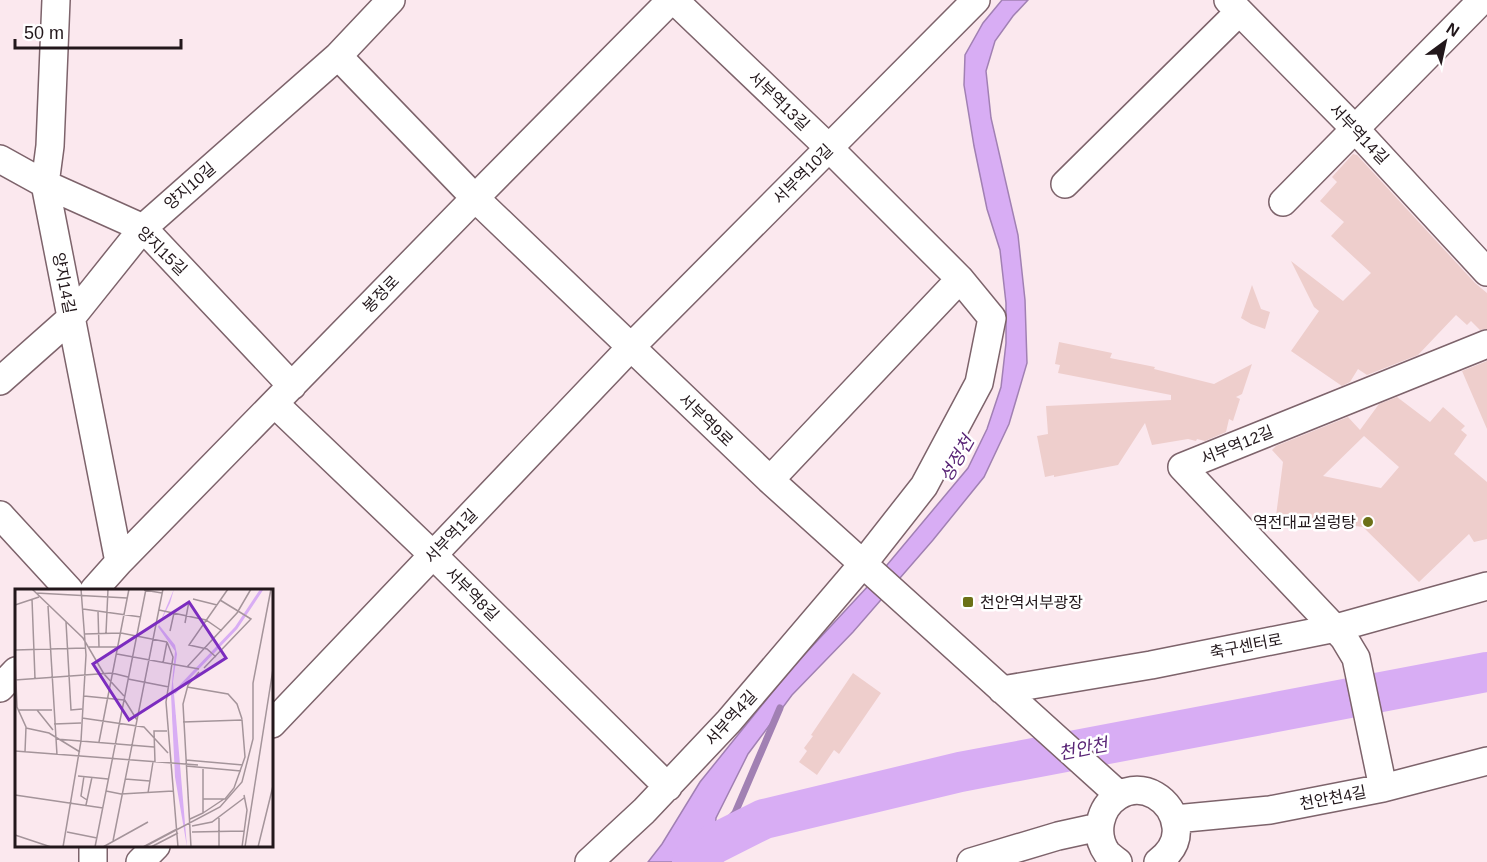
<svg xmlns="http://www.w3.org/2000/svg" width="1487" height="862" viewBox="0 0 1487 862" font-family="Arial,'Noto Sans KR',sans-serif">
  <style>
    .water { fill: #d8adf4; stroke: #a180b3; stroke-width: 1.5 }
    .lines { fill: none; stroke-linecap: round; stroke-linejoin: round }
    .stream { stroke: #a180b3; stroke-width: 7 }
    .river { stroke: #d8adf4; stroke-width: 40 }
    .building { fill: #eececc; fill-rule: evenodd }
    .minor-casing { stroke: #7d636b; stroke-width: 30 }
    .minor { stroke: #fff; stroke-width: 27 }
    .poi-dot { fill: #6b7016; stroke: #fff; stroke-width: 2 }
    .labels { text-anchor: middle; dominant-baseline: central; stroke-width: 5; stroke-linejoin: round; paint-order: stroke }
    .street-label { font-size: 16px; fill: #22171b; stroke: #fff }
    .poi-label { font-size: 16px; fill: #22171b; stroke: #fff; text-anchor: end }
    .water-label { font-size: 18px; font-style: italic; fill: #592576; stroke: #fff }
    .inset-river { fill: none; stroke: #d8adf4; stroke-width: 3 }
    .inset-road { fill: none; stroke: #a4949a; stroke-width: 1.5 }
    .view { fill: #7b2cbf; fill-opacity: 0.15; stroke: #7b2cbf; stroke-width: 3 }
    .inset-edge { fill: none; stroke: #22171b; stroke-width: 3 }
  </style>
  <rect width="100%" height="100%" fill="#fbe8ee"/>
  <!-- water -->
  <path class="water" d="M1002 0H1028L1013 16 995 41 986 71 991 118 1018 235 1025 300 1027 363 1009 424 984 477 933 540 853 632 792 695 748 754 716 818 714 844 705 862H648L662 844 700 782 791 669 882 571 968 468 987 429 1001 387 1006 343V303L1000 250 987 209 974 146 964 85 965 55 983 23Z"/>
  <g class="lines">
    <!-- stream -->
    <path class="stream" d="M710 840 735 813 780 708"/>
    <!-- river -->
    <path class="river" d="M692 862 714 844 764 819 960 772 1487 672"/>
  </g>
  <!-- building -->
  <path class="building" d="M1353 154 1357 155 1475 283 1487 293V329L1480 330 1471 321 1467 325 1456 315 1418 355 1367 375 1358 369 1350 382 1342 386 1291 351 1319 311 1314 307 1291 261 1343 301 1371 273 1331 236 1344 222 1320 201 1337 182 1332 177Z
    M1252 285 1261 309 1270 312 1265 329 1251 324 1241 318Z
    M1059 342 1112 353 1110 358 1155 367 1154 369 1214 384 1252 364 1242 394 1236 397 1240 399 1233 421 1229 419 1226 432 1205 441 1197 439 1196 441 1188 439 1152 445 1145 423 1118 465 1054 477V475L1045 477 1037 436 1048 434 1046 406 1171 400V395L1058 373 1060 365 1055 364Z
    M1487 361V429L1462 371Z
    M1397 397 1430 422 1443 407 1465 426 1461 430 1467 435 1454 454 1487 482V539L1474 542 1469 534 1419 582 1363 527 1276 516 1283 462 1272 450 1276 446 1348 417 1360 430 1379 404ZM1364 436 1399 467 1381 488 1323 476Z
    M853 673 881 693 839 754 834 750 817 775 799 762 807 751 804 748 813 736 811 735Z"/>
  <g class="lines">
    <defs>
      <path id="minor" d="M56 0 50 146 45 184 119 562
        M1228 0 1355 129 1487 272
        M338 56 475 198 770 480 1119 795
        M0 159 45 184 143 228 292 386
        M1065 184 1239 12
        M1283 202 1482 0
        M0 381 71 318 143 228 338 56 391 0
        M275 404 433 555 668 787
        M770 480 960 279
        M0 515 69 590
        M94 590 119 562 475 198 671 0
        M0 688 16 671
        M1002 690 1151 665 1336 628 1487 586
        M272 724 630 348 976 0
        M1383 788 1356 658 1344 638 1182 467 1487 344
        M1175 819 1270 810 1383 788 1487 761
        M93 862V846
        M140 862 156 846
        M589 862 644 811 729 721 862 565 924 486 979 383 992 318 960 279 829 148 674 0
        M971 862 1058 836 1099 827
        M1118 862C1114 859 1110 856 1107 853 1094 835 1099 808 1118 796 1143 780 1173 800 1176 827 1178 842 1170 853 1158 862"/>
    </defs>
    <!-- minor casing -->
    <use href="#minor" class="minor-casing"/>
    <!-- minor -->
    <use href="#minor" class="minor"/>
  </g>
  <!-- markers -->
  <g class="poi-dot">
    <circle cx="1368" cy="522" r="6"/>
    <rect x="962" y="596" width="12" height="12" rx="3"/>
  </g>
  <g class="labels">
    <!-- street labels -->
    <g class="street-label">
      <text transform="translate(779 101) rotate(44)">서부역13길</text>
      <text transform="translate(1359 134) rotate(46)">서부역14길</text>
      <text transform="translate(803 174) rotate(-45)">서부역10길</text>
      <text transform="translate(190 186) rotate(-41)">양지10길</text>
      <text transform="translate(162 251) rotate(44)">양지15길</text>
      <text transform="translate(64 283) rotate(79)">양지14길</text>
      <text transform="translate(381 294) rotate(-46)">봉정로</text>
      <text transform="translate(706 420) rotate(44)">서부역9로</text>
      <text transform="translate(1237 445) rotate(-22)">서부역12길</text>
      <text transform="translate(451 536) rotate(-46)">서부역1길</text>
      <text transform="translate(472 594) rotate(45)">서부역8길</text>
      <text transform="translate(1246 646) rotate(-11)">축구센터로</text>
      <text transform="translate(731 718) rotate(-48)">서부역4길</text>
      <text transform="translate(1333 798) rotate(-11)">천안천4길</text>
    </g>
    <!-- poi labels -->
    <g class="poi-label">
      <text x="1356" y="522">역전대교설렁탕</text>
      <text x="980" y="602" text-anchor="start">천안역서부광장</text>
    </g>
    <!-- water labels -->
    <g class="water-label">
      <text transform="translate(957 459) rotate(-60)">성정천</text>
      <text transform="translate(1083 749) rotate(-11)">천안천</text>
    </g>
  </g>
  <!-- overview -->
  <g transform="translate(15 589)">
    <rect width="258" height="258" fill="#fbe8ee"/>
    <path d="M159 0 155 14 144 36 160 56 162 65 158 93 172 258 160 188 156 105 160 62 143 38Z" fill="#d8adf4"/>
    <path class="inset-river" d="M159 104 221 39 247 0M159 126 160 146"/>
    <path class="inset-road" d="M17 0 68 49 89 85 109 107M129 1 147 4M21 4 112 9M17 10 20 90M178 10 202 16M0 16 24 8M33 17 42 166M68 20 126 28M144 21 191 31 207 42M83 22 84 58M51 33 56 121 67 120M170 34 174 12M155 42 159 24M91 44 93 0M69 45 106 44 152 53M152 53 158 68 151 113 163 258M74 58H103M0 61 70 59M102 65 184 80M201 68 192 60 174 56 213 0M0 69 2 118 11 138 10 163M148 74 152 53M172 78 222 24 236 0M189 79 236 30 205 11M113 90 154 98M0 91 97 84 113 88M172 98 213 105 222 115 227 130M69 107 109 111M109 110 122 131M4 121H37M22 121 38 141M67 129 129 138 153 164M168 133 227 131 230 168 219 199 210 210H188M39 135 66 134M11 139 34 144 65 163M41 150 139 158M84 153 114 0M0 162 183 176M171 171 228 176M140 173 139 142H152M171 177 226 182M63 187 93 190M69 187 66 207 72 211M110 190 135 192M91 202 106 205 158 202M133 204 138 173M0 206 88 219M71 216 77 188M188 224 209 210M204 229V258M175 230 188 224V180M177 237 197 233 229 209M52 243 82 249M177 243 229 242M0 246 36 258M98 252 148 0M48 258 66 152 71 66 66 0M80 258 131 0M88 258 133 233M128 258 162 240M129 258 205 218 227 193 238 150V94L256 0M136 258 163 244M176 258 168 115 173 96 184 83M227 258 232 221 229 206M230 258 258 80M243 258 258 197"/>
    <path class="view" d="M174 13 211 69 114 131 78 75Z"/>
    <rect width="258" height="258" class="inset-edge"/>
  </g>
  <!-- north arrow -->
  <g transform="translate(1445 42) rotate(33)" stroke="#ffffff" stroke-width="4.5" paint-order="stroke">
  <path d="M0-4.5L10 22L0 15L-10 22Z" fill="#22171b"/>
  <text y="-9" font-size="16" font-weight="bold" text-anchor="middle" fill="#22171b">N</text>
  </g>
  <!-- scale -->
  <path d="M15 39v9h166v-9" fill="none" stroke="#22171b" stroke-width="3"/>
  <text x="24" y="39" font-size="18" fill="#22171b" stroke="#ffffff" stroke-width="4.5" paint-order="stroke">50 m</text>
</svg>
